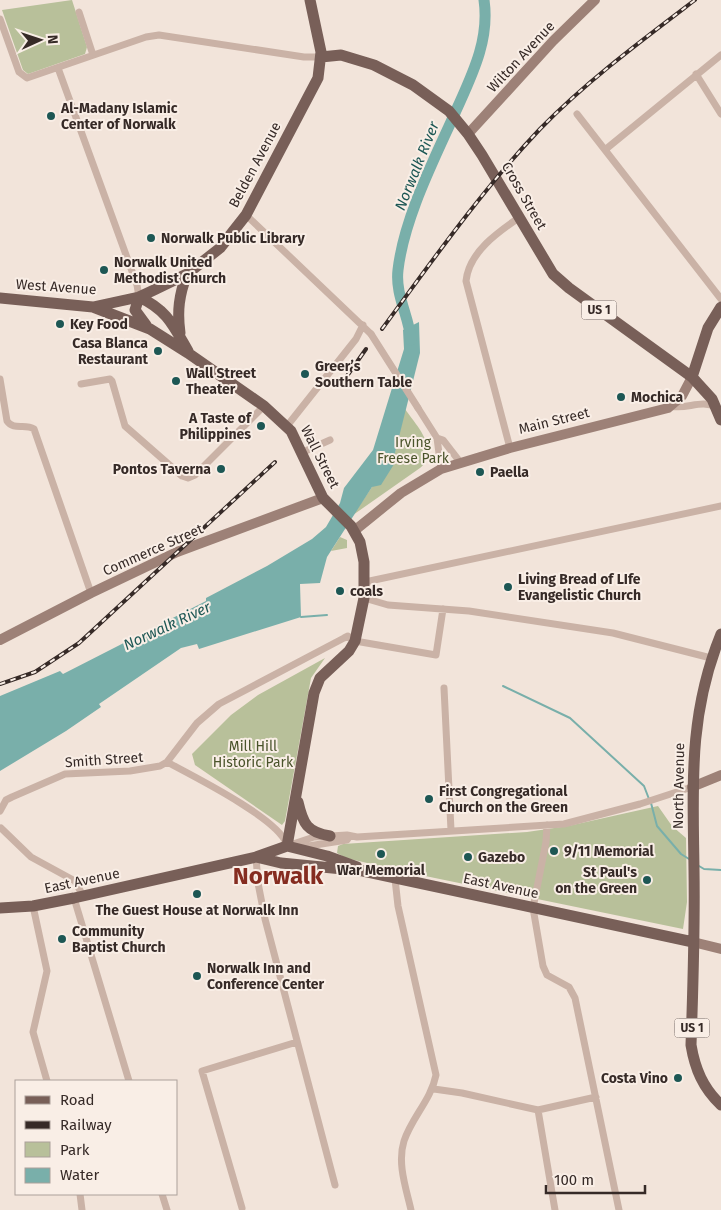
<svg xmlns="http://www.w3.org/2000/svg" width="721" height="1210" viewBox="0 0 721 1210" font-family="'Fira Sans',sans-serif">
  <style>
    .green { fill: #b8c09a }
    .water { fill: #79afaa }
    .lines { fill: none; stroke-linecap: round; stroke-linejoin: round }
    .stream { stroke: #79afaa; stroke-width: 2 }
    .river { stroke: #79afaa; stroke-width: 11 }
    .street { stroke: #cab2a6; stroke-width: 7 }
    .secondary { stroke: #9d8177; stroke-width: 10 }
    .primary { stroke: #785f58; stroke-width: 11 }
    .rail-casing { stroke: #362a27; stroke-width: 4 }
    .rail { stroke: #f9eee6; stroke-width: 2; stroke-dasharray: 5.5; stroke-linecap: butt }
    .street-bridge { stroke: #cab2a6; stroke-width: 7 }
    .poi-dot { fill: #1d5754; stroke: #f9eee6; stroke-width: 2 }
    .labels { text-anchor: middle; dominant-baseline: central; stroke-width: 4; stroke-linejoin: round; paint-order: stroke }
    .shield { fill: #f9eee6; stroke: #706560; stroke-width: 1 }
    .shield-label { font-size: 12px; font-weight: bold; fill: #362a27 }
    .street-label { font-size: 14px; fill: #362a27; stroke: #f9eee6 }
    .poi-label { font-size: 14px; font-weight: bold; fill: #362a27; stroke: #f9eee6; text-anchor: start }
    .park-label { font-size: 14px; fill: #4a542b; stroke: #f9eee6 }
    .water-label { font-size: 15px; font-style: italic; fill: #1d5754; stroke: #f9eee6 }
    .town-label { font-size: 24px; font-weight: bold; fill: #852c20; stroke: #f9eee6 }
  </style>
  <rect width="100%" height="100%" fill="#f2e4da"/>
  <!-- green -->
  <path class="green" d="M72 0 87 47 85 54 28 74 23 70 2 10Z
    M405 409C416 425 441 450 420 468L353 515 372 487 396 461 394 457Z
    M340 537 347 540V548L331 551Z
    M325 658 311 678 285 821 282 825 195 765 192 754 231 715 258 695Z
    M658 806 672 826 686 838 687 902 683 929 401 871 346 858 337 853 338 846 343 844 527 832 568 826Z"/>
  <!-- water -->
  <path class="water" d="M419 322 420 353 394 457 396 461 381 485 372 487 327 557 320 583 300 584 301 617 199 649 197 644 181 648 99 704 101 707 66 731 0 771V696L60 671 63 674 206 601V598L267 566 312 539 326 527 340 503 344 488 373 450 404 349 403 330Z"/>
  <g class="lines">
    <!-- stream -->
    <path class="stream" d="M301 617 327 615
      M503 686 570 718 644 786 649 799
      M651 803 657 826 681 854 689 859
      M699 866 704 869 721 870"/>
    <!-- river -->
    <path class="river" d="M411 340C409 316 395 295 398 270 404 218 434 160 455 113 471 77 490 41 484 0"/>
    <!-- street -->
    <path class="street" d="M79 12 93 55
      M0 19 19 72 27 78 146 37 159 35 304 57H321
      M58 68 137 285 139 297
      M696 74 721 114
      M577 114 721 299
      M606 149 721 55
      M246 215 371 334
      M0 379 7 421C14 431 25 423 34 429L91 593
      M81 384 110 379 112 381 125 426 182 476 188 478 195 475 264 406
      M671 406C686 410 701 399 716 407
      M418 408 437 438 443 440 460 462
      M287 426 356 339 363 325
      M437 438 441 469
      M510 448 466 281C469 252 498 232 520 217
      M301 453 330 440
      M365 582 721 506
      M364 598 388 605 469 611 613 633 711 658
      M444 688 451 830
      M167 762C193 776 277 818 286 843
      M0 811 6 800 12 797 65 774 130 771 160 766 167 762 197 723 219 704 344 638 348 636 355 641 436 655 443 609
      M547 825 546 842 533 908 543 966 547 975 569 987 575 998 619 1210
      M1 828 31 857 75 881 83 896
      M287 846 314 837 347 835 357 837 564 824 640 804 692 787
      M302 847 347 840 349 837
      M256 857 258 883 265 919 335 1185
      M395 879 398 906 436 1075C431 1100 412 1117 404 1141 397 1163 406 1188 411 1210
      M74 898 129 1081
      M33 906 47 971 33 1032 47 1081
      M434 1089 462 1093 538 1110 596 1097
      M538 1110 555 1210
      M80 1194 82 1210
      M162 1194 167 1210
      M242 1208 202 1071 297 1042"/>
    <!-- secondary -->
    <path class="secondary" d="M468 134 553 41 595 0
      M354 531 401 493 441 469 510 448 668 408 682 396 692 377
      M0 640 91 593 177 552 323 498
      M692 787 721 775
      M693 942 721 949"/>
    <!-- primary -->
    <path class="primary" d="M321 57 341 55 374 65 413 85 449 111 468 134 482 155 553 274 569 288 692 377 712 399 721 420
      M139 297C167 310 173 325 188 351
      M139 297 135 310 146 325
      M0 298 93 307 139 297 154 290 187 274 220 248 246 215 318 78 321 52 310 0
      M93 307 150 329 188 353 264 406 291 431 323 498 351 526 360 542 364 562V598L355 641 349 651 320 678 314 693 287 846
      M180 333C177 311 179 295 187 274
      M692 377 708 328 721 307
      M721 634C688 715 693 785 694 870 695 928 693 987 691 1045 695 1069 703 1088 721 1105
      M298 802C303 824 307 832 330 836
      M256 857 281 863 363 871 693 942
      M0 908 33 906 74 898 256 857 287 846 327 856 357 867"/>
    <defs>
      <path id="rail" d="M382 329C432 261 482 190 540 129 587 81 641 41 695 0
        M347 376 366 349
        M0 684 35 672 79 643 275 462"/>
    </defs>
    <!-- rail casing -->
    <use href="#rail" class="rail-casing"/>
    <!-- rail -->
    <use href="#rail" class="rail"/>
    <!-- street-bridge -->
    <path class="street-bridge" d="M371 334 418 408"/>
  </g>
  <!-- markers -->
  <g class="poi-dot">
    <circle cx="51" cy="116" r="5"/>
    <circle cx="151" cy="238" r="5"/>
    <circle cx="104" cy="270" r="5"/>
    <circle cx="60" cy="324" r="5"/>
    <circle cx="158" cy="351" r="5"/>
    <circle cx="305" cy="374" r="5"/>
    <circle cx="176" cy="381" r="5"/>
    <circle cx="621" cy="397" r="5"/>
    <circle cx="261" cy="426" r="5"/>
    <circle cx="221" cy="469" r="5"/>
    <circle cx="480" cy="472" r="5"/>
    <circle cx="508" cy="587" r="5"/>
    <circle cx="340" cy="591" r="5"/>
    <circle cx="429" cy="799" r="5"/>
    <circle cx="554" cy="851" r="5"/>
    <circle cx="381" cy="854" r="5"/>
    <circle cx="468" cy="857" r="5"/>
    <circle cx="647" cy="880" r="5"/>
    <circle cx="197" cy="894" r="5"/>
    <circle cx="62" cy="939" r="5"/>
    <circle cx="197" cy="976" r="5"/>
    <circle cx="678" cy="1078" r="5"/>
  </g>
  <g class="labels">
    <!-- shield labels -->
    <g class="shield">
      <rect x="581.5" y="300.5" width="35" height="19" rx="4"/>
      <rect x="674.5" y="1018.5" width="35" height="19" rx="4"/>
    </g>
    <g class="shield-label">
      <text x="599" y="310">US 1</text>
      <text x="692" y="1028">US 1</text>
    </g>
    <!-- street labels -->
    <g class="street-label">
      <text transform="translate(521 57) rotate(-47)">Wilton Avenue</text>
      <text transform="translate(255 165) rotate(-62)">Belden Avenue</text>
      <text transform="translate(524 196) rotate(60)">Cross Street</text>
      <text transform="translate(56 287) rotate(4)">West Avenue</text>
      <text transform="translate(554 421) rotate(-14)">Main Street</text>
      <text transform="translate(320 457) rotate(63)">Wall Street</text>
      <text transform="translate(153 550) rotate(-24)">Commerce Street</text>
      <text transform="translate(104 760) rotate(-4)">Smith Street</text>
      <text transform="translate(679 786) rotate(-89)">North Avenue</text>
      <text transform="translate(82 881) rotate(-12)">East Avenue</text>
      <text transform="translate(501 886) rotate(12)">East Avenue</text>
    </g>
    <!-- poi labels -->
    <g class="poi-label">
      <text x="61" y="108">Al-Madany Islamic<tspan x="61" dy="16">Center of Norwalk</tspan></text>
      <text x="161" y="238">Norwalk Public Library</text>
      <text x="114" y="262">Norwalk United<tspan x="114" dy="16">Methodist Church</tspan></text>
      <text x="70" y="324">Key Food</text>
      <text x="148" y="343" text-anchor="end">Casa Blanca<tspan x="148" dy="16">Restaurant</tspan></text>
      <text x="315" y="366">Greer’s<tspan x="315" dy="16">Southern Table</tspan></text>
      <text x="186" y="373">Wall Street<tspan x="186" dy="16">Theater</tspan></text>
      <text x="631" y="397">Mochica</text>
      <text x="251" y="418" text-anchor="end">A Taste of<tspan x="251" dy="16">Philippines</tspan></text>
      <text x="211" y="469" text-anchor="end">Pontos Taverna</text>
      <text x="490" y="472">Paella</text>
      <text x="518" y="579">Living Bread of LIfe<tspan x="518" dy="16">Evangelistic Church</tspan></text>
      <text x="350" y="591">coals</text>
      <text x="439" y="791">First Congregational<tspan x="439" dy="16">Church on the Green</tspan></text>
      <text x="564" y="851">9/11 Memorial</text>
      <text x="478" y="857">Gazebo</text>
      <text x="381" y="870" text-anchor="middle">War Memorial</text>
      <text x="637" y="872" text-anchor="end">St Paul's<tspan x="637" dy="16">on the Green</tspan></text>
      <text x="197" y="910" text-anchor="middle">The Guest House at Norwalk Inn</text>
      <text x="72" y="931">Community<tspan x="72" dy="16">Baptist Church</tspan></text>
      <text x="207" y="968">Norwalk Inn and<tspan x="207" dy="16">Conference Center</tspan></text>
      <text x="668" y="1078" text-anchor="end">Costa Vino</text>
    </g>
    <!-- park labels -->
    <g class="park-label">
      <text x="413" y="442">Irving<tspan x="413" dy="16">Freese Park</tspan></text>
      <text x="253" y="746">Mill Hill<tspan x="253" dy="16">Historic Park</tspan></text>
    </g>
    <!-- water labels -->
    <g class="water-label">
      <text transform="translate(417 166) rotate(-68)">Norwalk River</text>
      <text transform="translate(167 626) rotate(-25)">Norwalk River</text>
    </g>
    <!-- town labels -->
    <g class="town-label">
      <text x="278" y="876">Norwalk</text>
    </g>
  </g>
  <!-- legend -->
  <rect x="15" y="1080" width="162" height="115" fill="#f9eee6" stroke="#aba09a"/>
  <rect x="25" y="1096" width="25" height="8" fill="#785f58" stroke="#aba09a"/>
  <text x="60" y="1105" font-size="15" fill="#362a27">Road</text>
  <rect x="25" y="1121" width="25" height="8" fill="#362a27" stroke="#aba09a"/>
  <text x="60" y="1130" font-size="15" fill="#362a27">Railway</text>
  <rect x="25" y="1142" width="25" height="15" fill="#b8c09a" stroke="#aba09a"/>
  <text x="60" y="1155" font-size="15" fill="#362a27">Park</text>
  <rect x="25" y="1168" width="25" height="15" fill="#79afaa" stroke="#aba09a"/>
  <text x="60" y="1180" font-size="15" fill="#362a27">Water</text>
  <!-- north arrow -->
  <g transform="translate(40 40) rotate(87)" stroke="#f9eee6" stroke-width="4" paint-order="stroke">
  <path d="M0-4L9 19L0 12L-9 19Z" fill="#362a27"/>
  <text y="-8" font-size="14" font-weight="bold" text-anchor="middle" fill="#362a27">N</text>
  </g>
  <!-- scale -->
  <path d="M546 1185v8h99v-8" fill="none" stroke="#362a27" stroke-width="2.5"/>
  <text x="554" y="1185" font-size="15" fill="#362a27" stroke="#f9eee6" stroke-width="4" paint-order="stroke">100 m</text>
</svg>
